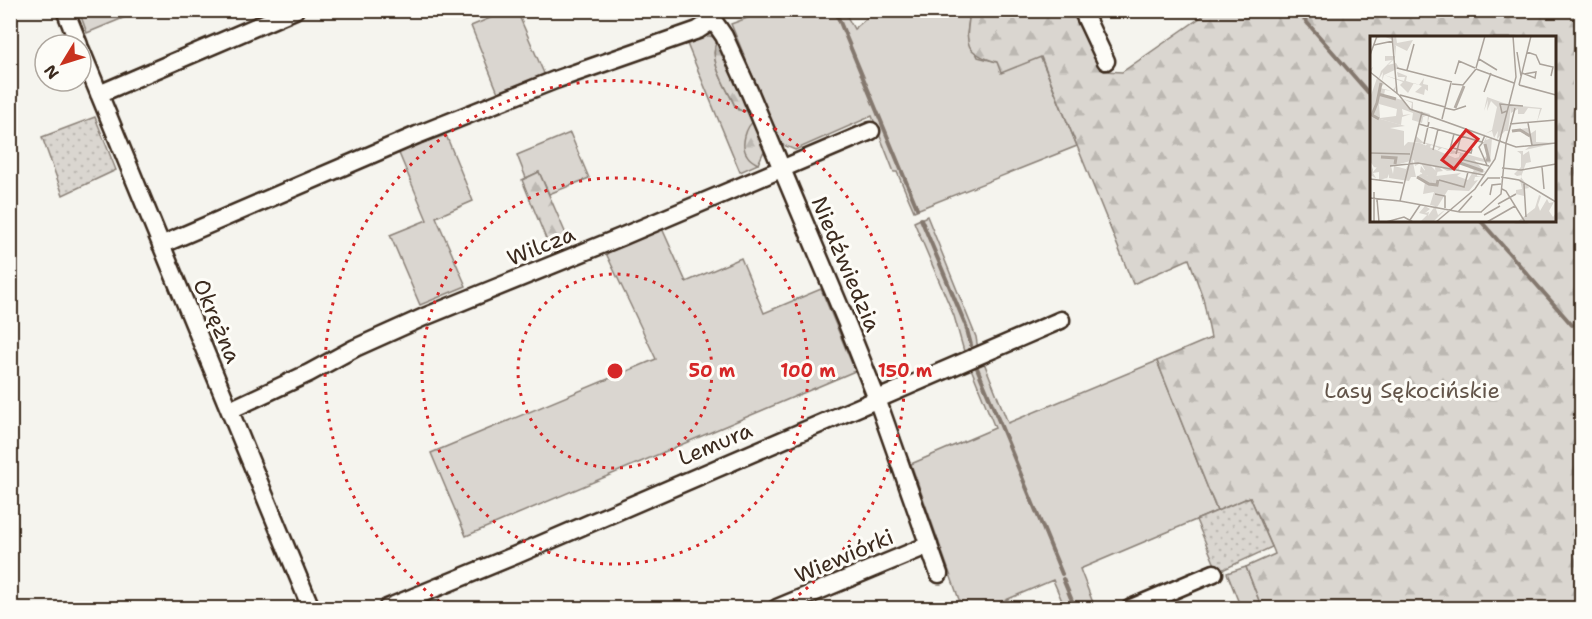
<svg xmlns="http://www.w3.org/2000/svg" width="1592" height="619" viewBox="0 0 1592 619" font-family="'Shantell Sans',sans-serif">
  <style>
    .grass { fill: #dad6d0; stroke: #8a8077; stroke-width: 1.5 }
    .forest { fill: url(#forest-firs); stroke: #8a8077; stroke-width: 1.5; fill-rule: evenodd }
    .park { fill: url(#park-dots); stroke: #8a8077; stroke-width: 1.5 }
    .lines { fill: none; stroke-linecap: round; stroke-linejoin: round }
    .stream { stroke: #84786e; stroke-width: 4 }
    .minor-casing { stroke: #3b2a1e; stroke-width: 21 }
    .minor { stroke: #fdfcf7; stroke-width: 16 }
    .ring { fill: none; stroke: #d62828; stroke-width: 3; stroke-dasharray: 3 6 }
    .labels { text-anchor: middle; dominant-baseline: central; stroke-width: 6; stroke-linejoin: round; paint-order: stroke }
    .street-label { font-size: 22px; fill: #3b2a1e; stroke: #fdfcf7 }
    .park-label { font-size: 22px; fill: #63554a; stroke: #fdfcf7 }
    .inset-river { fill: none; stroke: #b4aca4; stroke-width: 3 }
    .inset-road { fill: none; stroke: #aba39b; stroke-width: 1.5 }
    .view { fill: #d62828; fill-opacity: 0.15; stroke: #d62828; stroke-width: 3 }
    .inset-edge { fill: none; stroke: #3b2a1e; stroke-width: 3 }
    .centre { fill: #d62828; stroke: #fdfcf7; stroke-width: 3 }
    .ring-label { font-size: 18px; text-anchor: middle; font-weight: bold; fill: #d62828; stroke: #fdfcf7; stroke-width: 6; stroke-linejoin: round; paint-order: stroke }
  </style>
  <defs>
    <pattern id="forest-firs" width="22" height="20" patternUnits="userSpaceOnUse" patternTransform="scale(1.5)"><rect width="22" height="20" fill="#dad6d0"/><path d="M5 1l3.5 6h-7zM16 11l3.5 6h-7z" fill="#bcb8b2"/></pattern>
    <pattern id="park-dots" width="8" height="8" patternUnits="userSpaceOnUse" patternTransform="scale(1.5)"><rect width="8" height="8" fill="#dad6d0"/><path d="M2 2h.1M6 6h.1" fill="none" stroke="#bcb8b2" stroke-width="1.8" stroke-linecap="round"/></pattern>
  </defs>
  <rect width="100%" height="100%" fill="#f5f4ee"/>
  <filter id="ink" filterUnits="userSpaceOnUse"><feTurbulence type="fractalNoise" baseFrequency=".0167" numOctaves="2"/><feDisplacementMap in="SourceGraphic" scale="12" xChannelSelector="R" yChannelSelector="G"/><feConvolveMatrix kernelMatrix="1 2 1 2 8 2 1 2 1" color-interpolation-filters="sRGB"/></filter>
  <g filter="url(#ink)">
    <!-- grass -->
    <path class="grass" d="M79 11H140L87 33Z
      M507 11H517L546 78 499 95 471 26Z
      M766 11H844L854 29 867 18 864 11H970L967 34 978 57 997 62 1040 56 1077 146 914 211 897 172H894L872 116 795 150 781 144 731 24Z
      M704 35 714 37 717 41C707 60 727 88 735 106L738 110 752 109 755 120C743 137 738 152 758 164L740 172 685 39Z
      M570 133 589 178 549 194 539 172 526 178 517 155Z
      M446 135 473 201 436 217 466 286 420 305 390 235 427 220 398 151Z
      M927 216 976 337 978 350 965 355 954 316 914 222Z
      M661 226 686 282 741 258 764 313 821 289 855 371 466 536 431 453 656 359 604 249Z
      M983 360 1008 423 1157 361 1217 511 1080 569 1095 608H1065L1053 580 987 608H962L911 464 995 428 970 366Z
      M1246 567 1262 608H1241L1227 573Z"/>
    <!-- forest -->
    <path class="forest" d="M970 11H1076L1104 71 1122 72 1210 11H1581V608H1262L1246 567 1275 554 1274 551 1250 497 1217 511 1157 361 1211 338 1203 298 1189 259 1133 284 1041 57 1001 73 997 62C962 52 966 43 970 11ZM1372 38H1554V220H1372Z
      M717 41 752 109C744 112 740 112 735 106 727 88 707 60 717 41Z
      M755 120 764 151 758 164C754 162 749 159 747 155 740 145 746 126 755 120Z
      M539 172 572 248 553 256 522 180Z"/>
    <!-- park -->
    <path class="park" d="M95 117 116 170 63 195 42 137Z
      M1250 497 1272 547 1218 572 1196 520Z"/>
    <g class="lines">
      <!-- stream -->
      <path class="stream" d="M835 10 917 208
        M1296 10 1372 97
        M921 219 966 326 971 345
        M1480 220 1572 325
        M975 363 1062 574
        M1063 579 1075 608"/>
      <defs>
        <path id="minor" d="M65 10 79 45
          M713 10V20L724 36 750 93 848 326 877 399 939 574
          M1082 10 1106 61
          M81 50 311 608
          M99 94 295 10
          M161 245 417 135 555 80 698 30 713 20
          M230 410 309 373 355 348 424 317 621 237 871 131
          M387 608 516 555 1061 320
          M777 608 929 545
          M1131 608 1214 573"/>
      </defs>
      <!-- minor casing -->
      <use href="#minor" class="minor-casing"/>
      <!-- minor -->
      <use href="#minor" class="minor"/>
    </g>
  </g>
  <!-- distance rings -->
  <g class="ring">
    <circle cx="615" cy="371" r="97"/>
    <circle cx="615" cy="371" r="193"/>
    <path d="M447 607A290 290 0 1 1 783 607"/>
  </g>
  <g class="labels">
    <!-- street labels -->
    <g class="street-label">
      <text transform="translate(541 246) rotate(-22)">Wilcza</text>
      <text transform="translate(846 264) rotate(67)">Niedźwiedzia</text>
      <text transform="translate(217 321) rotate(67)">Okrężna</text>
      <text transform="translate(715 444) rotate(-23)">Lemura</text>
      <text transform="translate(844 556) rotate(-23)">Wiewiórki</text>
    </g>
    <!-- park labels -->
    <g class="park-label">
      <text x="1412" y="390">Lasy Sękocińskie</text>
    </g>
  </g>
  <!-- overview -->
  <g transform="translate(1370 36)">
    <rect width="186" height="186" fill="#f5f4ee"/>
    <path d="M6 0H26L27 7 43 4 37 15 25 9 26 10 25 22 18 29 26 27 29 32 14 39 34 45 35 41H28L27 36 37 40 36 45 49 49 54 42 53 48 58 49V55L55 53 54 59 45 56 52 50 44 47 38 57 30 49 33 46 14 39 12 45 13 36 9 43 14 48 10 52 22 55 26 50 25 55 24 54 22 55 15 54 14 59 32 64 41 73 42 67 33 63 43 66V74L50 75 60 78 57 90 58 79 53 81 54 76 52 87 42 84 43 77 32 73 33 79 41 78 32 81 31 89 0 80V62L7 42 0 36V33L3 31 1 37 9 42 11 35 22 24 15 25V20H25L23 4 13 0 6 3ZM9 68 27 73 26 80 10 82ZM117 61 139 69 172 72 167 86 170 73 158 72 154 78H148V73L141 77V71L138 95 158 92 160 98 166 94V106L186 107 155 114 161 109 159 100 150 94 135 95 127 103 128 95 124 102 122 95 115 98 122 94 127 71 121 65 117 75 118 64 114 75ZM46 100 53 106 114 123 117 119 113 107 117 100 116 104 122 102 120 127 89 121 90 117 80 118 81 115 72 112 67 115 69 112 61 109 59 113 54 112 57 108 44 106ZM147 115H153V119L159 115 161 126 156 127 151 141 159 152 154 153V160L146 158V154L152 153 150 144 152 139 147 140 144 138 151 131V118ZM42 122 46 141 51 138 58 147 61 143 64 148 68 145 50 136 51 130 55 135 60 129 66 135 69 131 73 135 66 136V140L91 137 87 140 98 144 104 134 99 132 103 131 108 134 107 140 112 141H105L104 145 108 144 99 155 78 154 66 173 68 179 76 173 63 186H50L57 179 49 177 55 170 60 173 55 177 59 176 58 180 65 170 60 169 64 156 53 158 55 146 48 141H41L39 145 19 142V138L16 145 17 142 9 144V136L3 137 6 142 0 139 3 131V136L8 130H21L23 138 24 130 36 133Z" fill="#dad6d0" fill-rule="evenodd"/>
    <path d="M0 80 35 90 20 92 34 95V110L38 106 50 107 85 122 100 119 115 136 108 138 105 132 90 128 89 134 77 135 69 130 66 142 65 131 60 129 56 135 57 140 61 137 68 145 67 149 59 151 63 148 62 144 58 148 49 141 55 134 51 127 45 130 44 124 12 133 4 131 0 125ZM169 159 171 160 168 169 170 175 177 163 179 167 184 166 179 175 183 181 186 177 185 186H147L165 172Z" fill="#dad6d0"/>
    <path class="inset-river" d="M8 58 26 63M7 67 11 47M7 67 2 79 9 83M85 72 94 50M142 95 150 94 160 100M115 108 119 124H116M11 121 26 122 25 128M90 127 113 135M47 141 59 148 67 149 68 144"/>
    <path class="inset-road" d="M22 0 27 57M4 9 23 5M147 16 151 40M157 16 166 19 170 28 183 31 181 40M0 19 7 0M109 23 127 34M27 32 82 46M106 32 115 0M106 33 144 47M37 34 44 8M0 36 29 59 40 73 146 111 186 107M152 37 165 42 166 36 154 38M85 38 89 25 105 32M82 48 93 49 106 33M149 49 161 0M149 49 186 59M114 56 121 37M30 59 75 71M75 72 84 74 96 70M137 75 132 77 130 68 153 70M72 83 81 47M158 87 162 109M49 88 112 106 115 99M140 88 186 84M113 106 109 111 117 129M136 107 145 72M54 108 59 86M83 112 101 117 102 113M63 114 68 93M0 117 40 118M79 117 84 98M86 118 91 100M90 123 119 130M20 130 48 127 114 139M172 131 174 153M132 132 151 134 186 128M131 141 149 144 186 166M0 143 33 147M69 144 94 151 98 136M154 148 156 181M111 150 118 142H130M132 153 136 155 155 186M65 158 75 160V172M120 159 122 149 131 148M0 162 30 165M30 165 52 76M30 165 90 176M7 166V163L9 186M128 168 146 158M88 176 102 160M89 176H112M111 176 131 158 136 107M114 179 130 170M40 184 50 169M4 186V156M16 186 34 181 43 186M66 186 105 153 125 123 146 41 143 0M117 186 145 170"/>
    <path class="view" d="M96 94 108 103 84 133 72 124Z"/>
    <rect width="186" height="186" class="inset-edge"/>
  </g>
  <circle cx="615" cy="371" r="9" class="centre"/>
  <g class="ring-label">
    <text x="712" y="377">50 m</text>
    <text x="808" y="377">100 m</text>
    <text x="905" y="377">150 m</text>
  </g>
  <!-- margin -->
  <rect width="1592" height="619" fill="none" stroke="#fdfcf7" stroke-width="36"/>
  <rect x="18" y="18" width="1556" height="583" fill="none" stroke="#3b2a1e" stroke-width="2" filter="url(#ink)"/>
  <!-- north arrow -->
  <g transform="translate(63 63) rotate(232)"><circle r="28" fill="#fdfcf7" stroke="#afa8a0" stroke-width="1.5"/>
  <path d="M0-4.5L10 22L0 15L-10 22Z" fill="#c8321e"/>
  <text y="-9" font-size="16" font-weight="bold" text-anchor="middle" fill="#3b2a1e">N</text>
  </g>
</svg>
